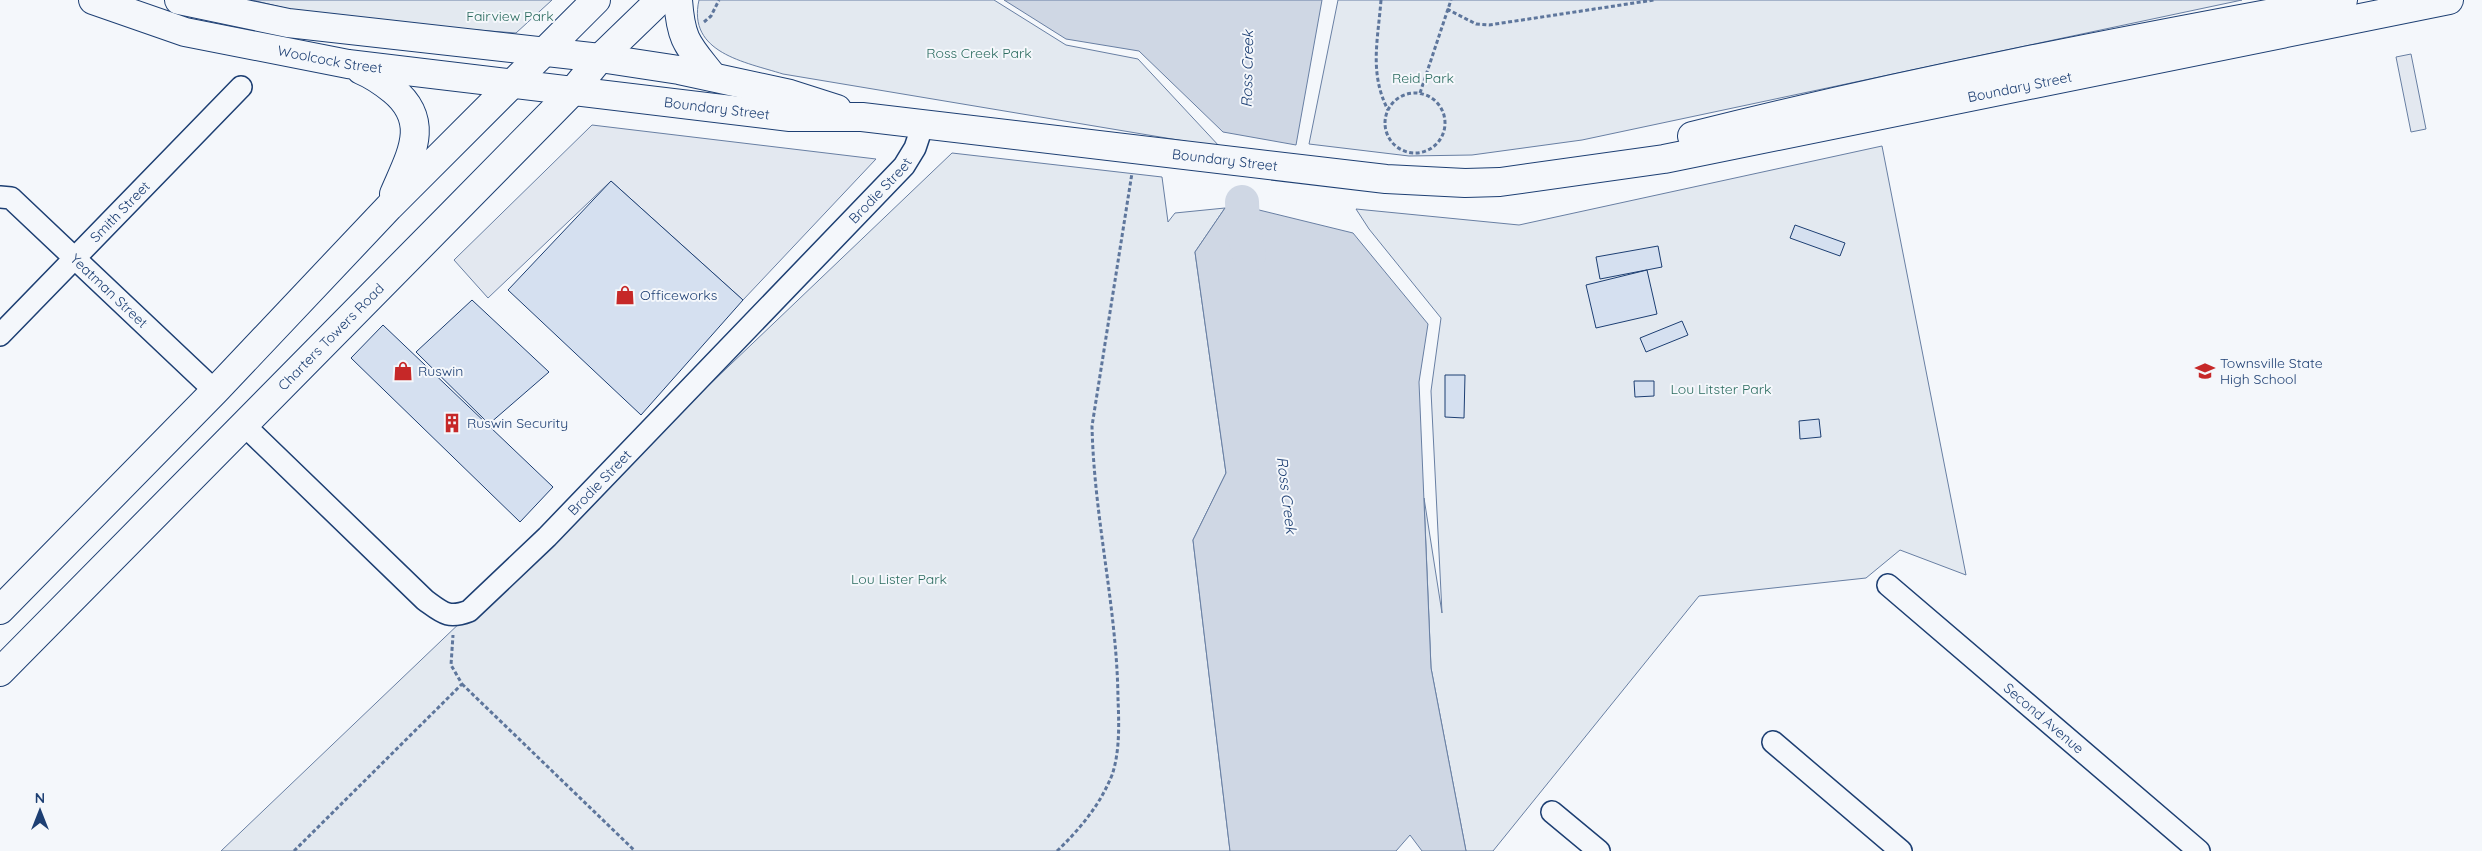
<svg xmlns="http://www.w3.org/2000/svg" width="2482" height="851" viewBox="0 0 2482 851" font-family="Quicksand,sans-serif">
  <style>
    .green { fill: #e3e9f0; stroke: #687fa3 }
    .parking { fill: #e3e8f0; stroke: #687fa3 }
    .water { fill: #cfd7e4; stroke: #687fa3 }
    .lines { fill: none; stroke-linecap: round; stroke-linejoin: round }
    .river { stroke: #cfd7e4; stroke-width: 34 }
    .building { fill: #d5e0f0; stroke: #1d3f73 }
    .minor-casing { stroke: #1d3f73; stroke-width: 24 }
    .major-casing { stroke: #1d3f73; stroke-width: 30 }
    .path { stroke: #5e769c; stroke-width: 3; stroke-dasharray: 4 2.5; stroke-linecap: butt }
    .minor { stroke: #f4f7fb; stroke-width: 21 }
    .major { stroke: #f4f7fb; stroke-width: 28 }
    .labels { text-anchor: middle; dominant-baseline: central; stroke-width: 4; stroke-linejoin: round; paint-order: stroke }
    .park-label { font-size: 14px; fill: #2c6c60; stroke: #f4f7fb }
    .street-label { font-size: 14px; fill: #1d3f73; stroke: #f4f7fb }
    .poi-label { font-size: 14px; fill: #1d3f73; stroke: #f4f7fb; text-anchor: start }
    .water-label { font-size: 15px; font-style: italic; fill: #1d3f73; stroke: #f4f7fb }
  </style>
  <rect width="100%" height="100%" fill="#f4f7fb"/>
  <!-- green -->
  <path class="green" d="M252 0H552L516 33 330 19Z
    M699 0H994L1066 45 1138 59 1220 147 783 74C745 62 687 53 699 0Z
    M1338 0H2242L1582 140 1472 155 1409 156 1309 144Z
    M1882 146 1966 575 1900 550 1866 578 1699 596 1493 851H1466L1431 668 1424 498 1442 613 1431 391 1441 318 1369 229 1356 209 1519 225Z
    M952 153 1162 177 1168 222 1175 213 1225 208 1195 252 1226 473 1193 540 1230 851H221Z"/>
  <!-- parking -->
  <path class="parking" d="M2411 54 2426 129 2411 132 2396 57Z
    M592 125 876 159 743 300 611 181 488 298 454 260Z"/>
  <!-- water -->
  <path class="water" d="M1004 0H1322L1296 145 1223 132 1139 51 1066 39Z
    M1225 208 1255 209 1353 233 1428 324 1419 382 1431 668 1466 851H1422L1410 835 1396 851H1230L1193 540 1226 473 1195 252Z"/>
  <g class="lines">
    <!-- river -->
    <path class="river" d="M1242 202 1243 227 1249 255"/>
  </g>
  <!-- building -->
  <path class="building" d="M611 181 743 300 641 415 508 290Z
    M1795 225 1845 243 1840 256 1790 238Z
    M1658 246 1662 267 1600 279 1596 257Z
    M1647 270 1657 314 1596 328 1586 285Z
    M472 300 549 372 489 424 416 352Z
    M1682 321 1688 335 1646 352 1640 338Z
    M383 325 553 487 520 522 351 358Z
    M1445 375H1465L1464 418 1445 417Z
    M1634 381H1654V396L1635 397Z
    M1819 419 1821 437 1800 439 1799 421Z"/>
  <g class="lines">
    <defs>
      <g id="minor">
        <path id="s1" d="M0 197 11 198 215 391"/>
        <path id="s2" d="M0 335 241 87"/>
        <path id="s3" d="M243 424 425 600C443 613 448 619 469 611L547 537 904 166 915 148 923 124"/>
        <path id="s4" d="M1888 585 2199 851"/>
        <path d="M1773 742 1901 851"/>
        <path d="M1552 812 1599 851"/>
      </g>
      <g id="major">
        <path id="s5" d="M93 0 185 32 348 64 790 117H862L1386 179 1465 183 1500 182 1664 159 2449 0"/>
        <path d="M179 0 288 23 600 58 679 70 790 94 837 109"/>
        <path d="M678 0C681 42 688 45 713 77"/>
        <path d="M361 70C373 75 383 82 393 90 432 122 410 156 394 194"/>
        <path d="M1692 136C1907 82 2125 40 2343 0"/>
        <path d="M0 610 215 391 389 207 596 0"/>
        <path id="s6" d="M0 672 452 214 573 91 600 58 660 0"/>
      </g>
    </defs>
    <!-- minor casing -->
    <use href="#minor" class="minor-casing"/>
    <!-- major casing -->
    <use href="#major" class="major-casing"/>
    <!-- path -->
    <path class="path" d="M1381 0C1378 40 1369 73 1388 110
      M1447 9 1476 24 1489 25 1654 0
      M704 22 711 16 719 0
      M1385 123a30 30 0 1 1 60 0a30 30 0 1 1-60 0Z
      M1420 93 1451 0
      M462 684 635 851
      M294 851 462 684 451 665 453 635
      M1057 851C1080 829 1100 805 1112 775 1120 752 1119 723 1118 699 1117 608 1094 518 1092 426L1132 173"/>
    <!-- minor -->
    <use href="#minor" class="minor"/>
    <!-- major -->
    <use href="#major" class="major"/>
  </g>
  <!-- icons -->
  <defs>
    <symbol id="shop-bare" viewBox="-9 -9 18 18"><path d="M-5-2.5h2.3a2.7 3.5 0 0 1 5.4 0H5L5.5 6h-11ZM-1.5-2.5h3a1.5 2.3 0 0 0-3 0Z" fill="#c62828" stroke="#f4f7fb" stroke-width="2.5" paint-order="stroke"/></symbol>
    <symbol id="school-bare" viewBox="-9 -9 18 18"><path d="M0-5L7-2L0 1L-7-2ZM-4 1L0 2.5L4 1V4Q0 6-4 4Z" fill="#c62828" stroke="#f4f7fb" stroke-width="2.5" paint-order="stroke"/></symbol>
    <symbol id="building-bare" viewBox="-9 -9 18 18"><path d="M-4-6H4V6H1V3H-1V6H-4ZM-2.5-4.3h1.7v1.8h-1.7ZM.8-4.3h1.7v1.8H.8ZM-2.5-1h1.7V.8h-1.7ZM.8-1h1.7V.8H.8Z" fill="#c62828" stroke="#f4f7fb" stroke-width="2.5" paint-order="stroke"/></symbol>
  </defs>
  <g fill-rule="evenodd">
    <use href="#shop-bare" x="611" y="281" width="28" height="28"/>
    <use href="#shop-bare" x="389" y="357" width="28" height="28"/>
    <use href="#school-bare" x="2191" y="357" width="28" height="28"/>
    <use href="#building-bare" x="438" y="409" width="28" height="28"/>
  </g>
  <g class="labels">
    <!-- park labels -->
    <g class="park-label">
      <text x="510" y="16">Fairview Park</text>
      <text x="979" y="53">Ross Creek Park</text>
      <text x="1423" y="78">Reid Park</text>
      <text x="1721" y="389">Lou Litster Park</text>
      <text x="899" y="579">Lou Lister Park</text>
    </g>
    <!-- street labels -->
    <g class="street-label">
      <text stroke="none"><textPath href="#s5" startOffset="245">Woolcock Street</textPath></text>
      <text stroke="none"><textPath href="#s5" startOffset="1951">Boundary Street</textPath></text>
      <text stroke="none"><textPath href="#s5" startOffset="635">Boundary Street</textPath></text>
      <text stroke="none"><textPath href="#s5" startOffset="1146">Boundary Street</textPath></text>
      <text stroke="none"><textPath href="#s3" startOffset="890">Brodie Street</textPath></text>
      <text stroke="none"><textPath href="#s2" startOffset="172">Smith Street</textPath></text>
      <text stroke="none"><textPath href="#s1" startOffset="146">Yeatman Street</textPath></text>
      <text stroke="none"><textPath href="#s6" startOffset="471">Charters Towers Road</textPath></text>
      <text stroke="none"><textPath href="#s3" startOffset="485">Brodie Street</textPath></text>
      <text stroke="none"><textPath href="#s4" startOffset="205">Second Avenue</textPath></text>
    </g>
    <!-- poi labels -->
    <g class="poi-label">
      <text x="640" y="295">Officeworks</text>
      <text x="2220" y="363">Townsville State<tspan x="2220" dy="16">High School</tspan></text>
      <text x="418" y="371">Ruswin</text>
      <text x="467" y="423">Ruswin Security</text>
    </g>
    <!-- water labels -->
    <g class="water-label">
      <text transform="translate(1247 69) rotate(-89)">Ross Creek</text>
      <text transform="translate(1287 495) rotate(83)">Ross Creek</text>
    </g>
  </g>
  <!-- north arrow -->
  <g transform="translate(40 811)" stroke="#f4f7fb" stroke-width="4" paint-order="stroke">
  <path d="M0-4L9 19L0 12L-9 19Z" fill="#1d3f73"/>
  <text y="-8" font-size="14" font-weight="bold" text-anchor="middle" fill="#1d3f73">N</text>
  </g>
</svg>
